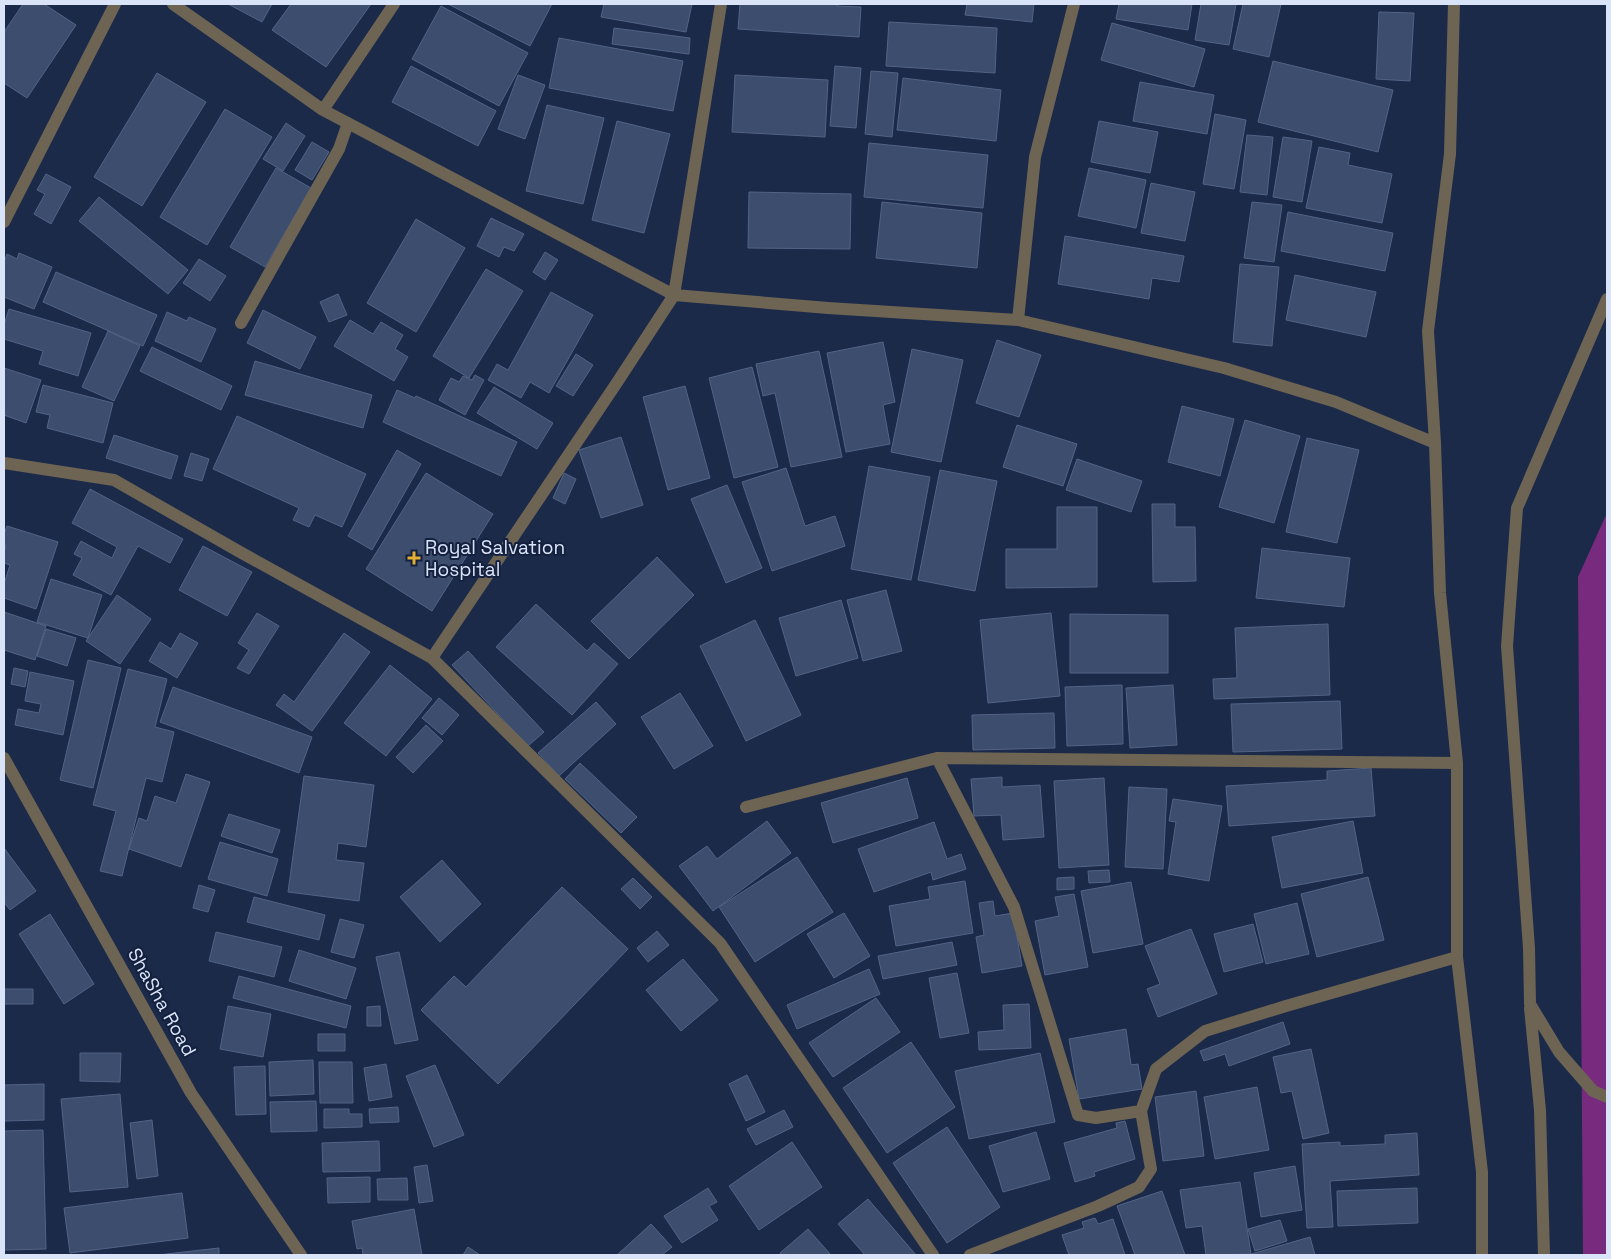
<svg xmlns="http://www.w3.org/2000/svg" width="1611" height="1259" viewBox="0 0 1611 1259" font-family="'Space Grotesk',sans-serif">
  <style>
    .forest { fill: #782b7e }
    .building { fill: #3d4d6e; stroke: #526386 }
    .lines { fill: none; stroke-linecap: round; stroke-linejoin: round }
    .minor { stroke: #6d6454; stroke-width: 12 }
    .poi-dot { fill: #e2af34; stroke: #13203e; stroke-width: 2 }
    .labels { text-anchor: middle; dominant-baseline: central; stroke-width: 4; stroke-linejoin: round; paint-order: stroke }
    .poi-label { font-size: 19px; fill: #dae4f9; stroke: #13203e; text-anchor: start }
    .street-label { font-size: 19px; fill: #dae4f9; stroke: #13203e }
  </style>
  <rect width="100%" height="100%" fill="#1c2a49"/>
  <!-- forest -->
  <path class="forest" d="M1607 513V1255H1583L1578 577Z"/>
  <!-- building -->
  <path class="building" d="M23 4H44L76 25 27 98 4 83V32Z
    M228 4H272L262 22Z
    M291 4H371L326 67 272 30Z
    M448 4H552L530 46Z
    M604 4H692L686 32 601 17Z
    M740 4H838L837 6 861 7 859 37 738 29Z
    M967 4H1034L1032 22 965 15Z
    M1119 4H1192L1188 30 1116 19Z
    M1201 4H1236L1229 45 1195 40Z
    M1243 4H1281L1269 57 1233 49Z
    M441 6 528 53 499 106 412 59Z
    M1379 12 1414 13 1410 81 1376 79Z
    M889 22 997 28 995 73 886 66Z
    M1112 23 1205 49 1194 87 1101 60Z
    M614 28 690 38 689 54 612 44Z
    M559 38 683 61 673 111 549 88Z
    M1273 61 1393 90 1378 152 1258 122Z
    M411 66 496 111 478 146 392 102Z
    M835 66 861 68 856 128 830 126Z
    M871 71 898 73 892 137 865 134Z
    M157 73 206 102 142 206 94 177Z
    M518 75 545 85 525 139 498 129Z
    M735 75 828 80 825 137 732 132Z
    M903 78 1001 90 996 141 897 130Z
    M1140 82 1214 95 1207 134 1133 121Z
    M547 105 604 118 583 204 526 191Z
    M225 109 272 137 207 245 160 217Z
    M1215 114 1246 120 1234 189 1203 184Z
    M617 121 670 134 644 233 592 220Z
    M1099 121 1158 132 1150 173 1091 162Z
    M286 123 305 136 283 171 263 159Z
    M1247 135 1273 137 1267 195 1240 192Z
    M1283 137 1312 141 1302 202 1273 197Z
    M312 142 329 152 312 180 295 170Z
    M869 143 988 155 983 208 864 197Z
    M1319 147 1350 153 1348 165 1392 174 1382 223 1306 208Z
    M276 168 311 188 265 267 230 247Z
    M1089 168 1146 180 1136 228 1078 216Z
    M46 174 71 187 51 224 34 214 45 194 37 190Z
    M1151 183 1195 192 1185 241 1141 233Z
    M749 192 851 194 850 249 748 248Z
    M99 197 188 270 168 294 79 221Z
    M882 202 982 213 977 268 876 258Z
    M1252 202 1282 205 1274 262 1244 258Z
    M1288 212 1393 233 1385 271 1281 251Z
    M491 218 524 234 514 251 504 247 499 257 477 246Z
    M416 219 465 248 416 332 367 303Z
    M1065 236 1184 256 1179 282 1152 278 1149 299 1058 284Z
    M545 252 558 260 545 280 533 272Z
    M19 253 52 267 34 309 4 297V298V262L7 254 17 259Z
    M199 259 226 276 210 301 183 283Z
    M1240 264 1279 267 1272 346 1233 342Z
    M486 269 523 291 469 378 433 356Z
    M56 272 157 315 143 346 43 302Z
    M1295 275 1376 292 1366 337 1286 320Z
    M551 292 593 315 549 393 530 382 521 398 488 380 497 364 508 370Z
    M338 294 347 315 329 322 320 302Z
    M9 309 91 333 78 376 39 364 43 351 4 339V325Z
    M263 310 316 337 300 369 247 343Z
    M167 312 187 321 189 317 216 329 201 362 155 341Z
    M350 320 373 334 381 322 403 335 395 349 408 357 394 381 334 346Z
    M108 331 140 346 114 401 82 387Z
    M997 340 1041 355 1019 417 976 403Z
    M883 342 895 402 883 405 890 444 846 452 827 353Z
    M152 347 232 386 221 410 140 371Z
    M912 349 963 360 941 462 891 452Z
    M819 351 842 457 791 467 775 393 763 396 756 364Z
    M576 354 593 365 573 396 556 386Z
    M255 361 372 395 363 428 245 395Z
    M752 367 778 467 734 478 709 378Z
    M4 368 41 380 26 423 4 415V417Z
    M475 375 484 380 465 415 439 400 451 378 459 382 463 376 472 380Z
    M43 385 113 403 103 443 47 428 50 415 36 412Z
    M685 386 710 478 668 490 643 397Z
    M494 387 553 423 537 449 477 413Z
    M397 390 415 398 416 396 517 442 501 476 383 422Z
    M1182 406 1234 419 1220 476 1168 462Z
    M237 416 366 474 342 527 315 515 309 527 293 520 299 508 213 469Z
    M1245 420 1300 436 1274 523 1219 507Z
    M1017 425 1077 444 1063 486 1003 467Z
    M114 435 178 456 171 479 106 458Z
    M621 437 643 505 601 518 579 450Z
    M1307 438 1359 450 1337 543 1286 532Z
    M397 450 421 464 372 550 348 536Z
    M191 453 209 459 202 481 184 476Z
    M1077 459 1142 481 1131 512 1066 490Z
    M869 466 930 477 911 580 851 569Z
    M786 468 805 526 835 516 845 546 772 571 742 482Z
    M940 470 997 481 975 591 918 580Z
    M426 473 493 514 432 611 366 569Z
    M564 473 576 479 565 504 553 498Z
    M727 485 762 568 726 583 691 499Z
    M90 489 183 539 170 563 138 546 111 595 73 575 82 558 74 554 81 541 112 558 117 547 72 523Z
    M1152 504H1175V527H1195L1196 581 1153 582Z
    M1057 507H1097V587L1006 588V549H1057Z
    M7 526 58 542 36 609 4 598V584L10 565 4 563V553L6 545 4 544V534Z
    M203 546 252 572 227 616 179 590Z
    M1262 548 1350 558 1344 607 1256 598Z
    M657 557 694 595 629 659 591 621Z
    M51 579 102 595 88 638 37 622Z
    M886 590 902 651 863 661 847 600Z
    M117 595 151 619 120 664 86 641Z
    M841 600 858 658 796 676 779 618Z
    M536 604 587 651 594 643 618 664 572 715 496 647Z
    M4 612 46 626 35 660 4 650Z
    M257 613 279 626 249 674 237 668 249 650 238 643Z
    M1051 613 1060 696 988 703 980 620Z
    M1070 614 1168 615V673H1070Z
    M755 620 801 715 746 741 700 646Z
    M1328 624 1330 695 1214 699 1213 679 1237 678 1235 628Z
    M46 629 76 638 67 666 37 656Z
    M180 633 198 643 177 678 149 661 160 642 171 649Z
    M344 633 370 652 312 731 276 705 284 694 294 702Z
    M468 651 544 732 528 746 452 665Z
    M88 660 121 668 93 788 60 780Z
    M390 665 432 699 386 756 344 723Z
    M14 668 28 671 25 687 11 684Z
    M128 669 167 679 155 727 174 732 162 782 146 778 122 876 100 871 116 811 93 805Z
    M30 672 74 681 63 735 15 725 18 709 39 713 41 704 25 701Z
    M1122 685 1123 744 1067 746 1065 687Z
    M1173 685 1177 745 1130 748 1126 688Z
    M173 687 312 737 299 773 160 722Z
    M680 693 713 746 674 769 641 717Z
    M439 698 459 715 442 735 422 718Z
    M1340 701 1342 749 1233 752 1231 704Z
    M596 702 616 724 559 776 538 753Z
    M1054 713 1055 748 973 750 972 715Z
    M426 725 443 741 413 773 396 757Z
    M580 763 637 817 621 833 565 779Z
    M1371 768 1375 816 1229 826 1226 786 1327 780V771Z
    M186 774 210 782 181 867 129 849 139 818 147 821 155 796 176 803Z
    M304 776 374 785 366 847 338 843 336 860 364 863 359 901 288 892Z
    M1002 777V787L1040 785 1044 837 1003 840 1001 815 974 816 971 779Z
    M907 778 918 818 833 843 821 803Z
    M1104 778 1109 865 1059 868 1054 781Z
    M1129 787 1167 789 1163 869 1125 867Z
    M1173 799 1222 806 1209 881 1168 874 1176 822 1169 821Z
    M229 814 280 830 272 853 221 836Z
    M767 821 791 853 713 911 679 866 707 846 717 859Z
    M1353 821 1363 873 1282 888 1272 837Z
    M934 822 947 859 961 854 966 869 933 880 931 872 874 892 858 849Z
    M220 842 278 859 267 896 208 879Z
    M4 848 36 891 10 910 4 902Z
    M797 857 833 912 755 962 719 907Z
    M442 860 481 904 440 942 400 897Z
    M1109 870 1110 882 1089 883 1088 871Z
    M1074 877V889L1057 890V878Z
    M1368 877 1384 940 1317 957 1301 894Z
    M633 878 652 897 640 909 621 889Z
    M965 881 973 933 896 946 889 906 930 899 928 887Z
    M1131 882 1143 944 1093 953 1081 891Z
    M199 885 215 890 208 912 193 908Z
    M562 887 628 949 498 1084 421 1010 454 976 466 987Z
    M1074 894 1088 967 1045 975 1035 921 1059 916 1055 897Z
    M254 897 325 915 319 940 247 922Z
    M993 901 995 916 1013 913 1022 966 982 973 976 937 984 935 979 903Z
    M1297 903 1309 954 1266 964 1254 914Z
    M844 913 870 956 834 978 807 934Z
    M50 914 94 984 64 1004 19 934Z
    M340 919 364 925 354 958 331 952Z
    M1253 924 1263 962 1224 972 1214 934Z
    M1191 929 1217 994 1158 1017 1147 989 1160 984 1145 946Z
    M657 931 669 945 648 962 637 948Z
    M216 932 282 947 274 977 209 961Z
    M952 942 957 965 883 979 878 956Z
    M299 950 356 968 346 999 289 981Z
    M399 952 418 1040 395 1044 376 957Z
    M683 959 718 1000 681 1031 646 990Z
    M869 969 880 994 797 1029 787 1005Z
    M957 973 969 1033 940 1038 929 978Z
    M239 976 351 1006 346 1028 233 998Z
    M4 989H33V1004H4Z
    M876 998 900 1032 833 1077 809 1043Z
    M1029 1004 1031 1048 979 1050 978 1032 1004 1030 1003 1005Z
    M228 1006 271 1014 263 1057 220 1049Z
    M380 1006 381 1026H367V1007Z
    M1283 1022 1290 1044 1229 1066 1225 1054 1204 1061 1200 1051Z
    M1126 1029 1131 1065 1138 1064 1142 1089 1079 1099 1069 1039Z
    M318 1034H345V1051H318Z
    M911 1042 955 1107 887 1153 843 1088Z
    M1311 1049 1329 1133 1303 1139 1292 1091 1281 1093 1273 1057Z
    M80 1053H121L120 1082 80 1081Z
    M1040 1053 1055 1122 969 1139 955 1071Z
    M313 1060 314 1094 270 1096 269 1062Z
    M319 1062H352L353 1103H320Z
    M386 1064 392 1097 369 1101 364 1068Z
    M435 1065 464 1135 434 1147 406 1076Z
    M265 1066 266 1114 236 1115 234 1067Z
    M747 1075 765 1112 746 1121 729 1084Z
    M44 1084V1120L4 1121V1085Z
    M1257 1087 1269 1150 1215 1159 1204 1097Z
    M1196 1091 1204 1156 1163 1161 1155 1097Z
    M120 1094 128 1187 70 1192 61 1099Z
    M316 1101 317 1131 271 1132 270 1102Z
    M398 1107 399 1122 370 1123 369 1109Z
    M324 1109H349V1114H362V1127L324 1128Z
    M784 1110 793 1127 756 1145 747 1129Z
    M152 1120 158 1176 137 1179 130 1123Z
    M1125 1121 1135 1159 1094 1172 1095 1176 1075 1182 1064 1143 1117 1128 1116 1123Z
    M947 1127 1000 1207 947 1243 893 1163Z
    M43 1130 46 1249 4 1250V1131Z
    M1036 1132 1050 1179 1003 1192 989 1146Z
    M1417 1133 1419 1175 1330 1181 1333 1227 1307 1228 1302 1144 1340 1142V1146L1385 1144V1135Z
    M379 1141 380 1171 323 1172 322 1143Z
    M792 1142 822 1187 759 1230 729 1186Z
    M427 1165 433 1201 419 1203 414 1167Z
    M1295 1166 1302 1210 1261 1217 1254 1173Z
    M370 1177V1202L328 1203 327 1178Z
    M407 1178 408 1200H378L377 1179Z
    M1240 1182 1251 1254 1206 1255 1202 1226 1186 1228 1180 1190Z
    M708 1188 717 1202 709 1206 718 1220 682 1243 664 1216Z
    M1417 1188 1418 1223 1338 1226 1337 1191Z
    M1162 1191 1185 1255H1135L1117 1206Z
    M182 1193 188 1238 70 1253 64 1208Z
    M868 1199 916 1255H865L838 1224Z
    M414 1209 422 1255H363L362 1248 357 1249 352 1221Z
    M1095 1218 1098 1224 1113 1219 1125 1255H1069L1062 1235 1084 1228 1082 1222Z
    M1280 1220 1287 1241 1255 1251 1248 1229Z
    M651 1224 672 1247 662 1255H617Z
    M808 1229 831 1255H781L780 1253Z
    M1310 1237 1315 1255H1248Z
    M468 1247 480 1255H463Z
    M219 1248V1255H158Z"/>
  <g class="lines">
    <!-- minor -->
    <path class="minor" d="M173 4 323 110 674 295 828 308 1018 320 1224 368 1336 402 1435 443
      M1454 4 1450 154 1428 331 1435 443 1440 593 1457 763V957L1482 1172V1255
      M323 110 394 4
      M4 222 115 4
      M1607 299 1517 508 1507 646 1529 948 1530 1004 1559 1052 1593 1091 1607 1097
      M1018 320 1035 157 1074 4
      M241 323 339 149 348 123
      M4 463 114 480 240 552 432 658 720 943 933 1255
      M432 658 618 381 674 295 721 4
      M4 758 191 1093 301 1255
      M937 758 1014 907 1078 1115 1096 1118 1141 1111
      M746 807 937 758 1457 763
      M1530 1008 1540 1110 1544 1255
      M970 1255 1098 1206 1139 1187 1151 1169 1141 1111 1156 1069 1205 1031 1286 1006 1457 957"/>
  </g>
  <!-- markers -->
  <path class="poi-dot" d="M411.5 550.5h5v5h5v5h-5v5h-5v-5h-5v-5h5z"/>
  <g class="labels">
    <!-- poi labels -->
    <g class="poi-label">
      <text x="425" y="547">Royal Salvation<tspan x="425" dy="22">Hospital</tspan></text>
    </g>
    <!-- street labels -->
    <g class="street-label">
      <text transform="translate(162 1002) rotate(61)">ShaSha Road</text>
    </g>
  </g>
  <!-- border -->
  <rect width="1611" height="1259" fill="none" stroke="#dae4f9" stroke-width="10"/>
</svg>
